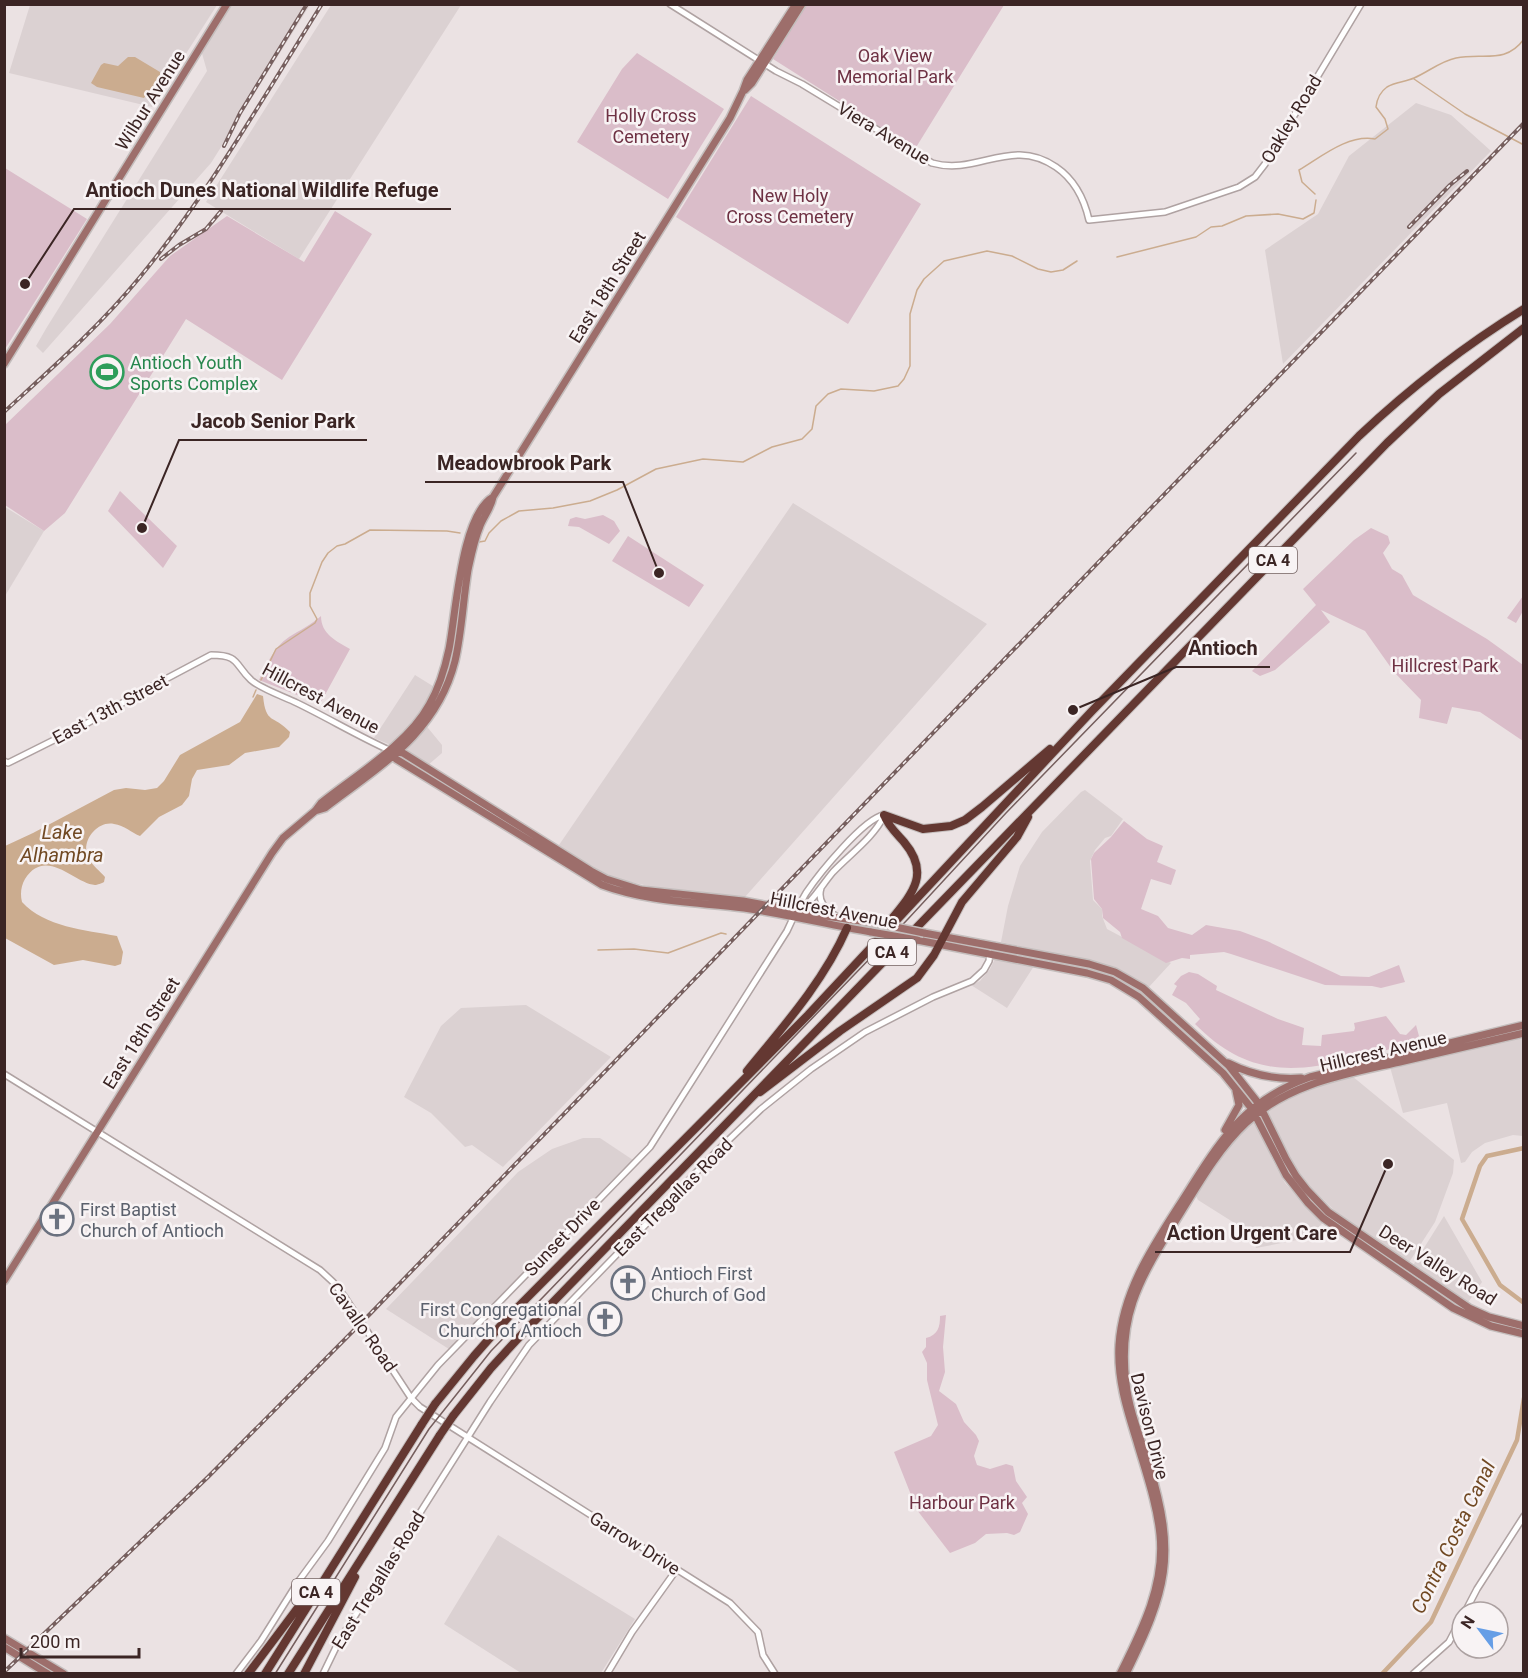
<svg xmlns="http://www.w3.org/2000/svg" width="1528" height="1678" viewBox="0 0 1528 1678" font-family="Roboto,sans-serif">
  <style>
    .built { fill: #dbd1d2 }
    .green { fill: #dabdc9 }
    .water { fill: #cbac8f }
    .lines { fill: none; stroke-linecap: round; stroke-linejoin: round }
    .stream { stroke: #cbac8f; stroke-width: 1.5 }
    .canal { stroke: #cbac8f; stroke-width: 4.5 }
    .minor-casing { stroke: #afa2a2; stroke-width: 8 }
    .major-casing { stroke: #c4bebd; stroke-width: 10 }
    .highway-casing { stroke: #c4bebd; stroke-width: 10 }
    .minor { stroke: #fff; stroke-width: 5 }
    .major { stroke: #9d6e6b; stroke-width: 7 }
    .highway { stroke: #643832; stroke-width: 8 }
    .tram { stroke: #765f5e; stroke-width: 1.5 }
    .rail-casing { stroke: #765f5e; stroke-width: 4 }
    .rail { stroke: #f8f3f4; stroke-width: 1.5; stroke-dasharray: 4.5; stroke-linecap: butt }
    .major-bridge-casing { stroke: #c4bebd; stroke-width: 10; stroke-linecap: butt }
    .highway-bridge-casing { stroke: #c4bebd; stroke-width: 10; stroke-linecap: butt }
    .major-bridge { stroke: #9d6e6b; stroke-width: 7 }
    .highway-bridge { stroke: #643832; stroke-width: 8 }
    .labels { text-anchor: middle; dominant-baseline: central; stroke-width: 5; stroke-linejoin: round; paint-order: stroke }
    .shield { fill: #f8f3f4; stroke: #746362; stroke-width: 1.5 }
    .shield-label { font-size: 16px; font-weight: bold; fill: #3b2524 }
    .park-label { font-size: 18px; fill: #6e3143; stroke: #f8f3f4 }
    .street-label { font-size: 18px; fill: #3b2524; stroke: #f8f3f4 }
    .leisure-label { font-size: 18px; fill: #27864d; stroke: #f8f3f4; text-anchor: start }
    .worship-label { font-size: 18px; fill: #5b616d; stroke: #f8f3f4; text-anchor: start }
    .water-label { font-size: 20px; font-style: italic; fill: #714923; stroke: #f8f3f4 }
    .leader { fill: none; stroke: #3b2524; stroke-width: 2 }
    .callout-dot { fill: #3b2524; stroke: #f8f3f4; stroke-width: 2 }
    .callout-label { font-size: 20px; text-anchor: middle; font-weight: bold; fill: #3b2524; stroke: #f8f3f4; stroke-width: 5; stroke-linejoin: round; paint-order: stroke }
  </style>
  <rect width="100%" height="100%" fill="#ebe2e3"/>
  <!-- built -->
  <path class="built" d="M30 5H217L152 107 9 73Z
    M230 5H310L211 163 43 353 36 346 47 327 207 71 201 50Z
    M331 5H461L299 259 206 202Z
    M1416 103 1451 115 1491 151 1283 364 1265 250 1318 214 1349 156Z
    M793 503 987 624 745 897 657 888 614 878 578 858 559 845Z
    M5 507 44 531 5 596Z
    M415 675 436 688 419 717 442 745V753L427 766 398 748 374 738Z
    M1085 790 1123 819 1111 836 1105 838 1095 850 1090 861 1093 900 1102 909V916L1107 929 1171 963 1148 988 1129 975 1108 966 1001 942 1008 906 1020 866 1042 832 1081 792Z
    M995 959 1034 966 1007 1008 971 985 980 981 990 969Z
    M526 1005 611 1057 503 1167 472 1145 465 1147 431 1113 404 1097 441 1026 461 1008Z
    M1523 1035V1136L1513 1135 1485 1143 1472 1152 1465 1162 1461 1163 1447 1103 1403 1113 1390 1067Z
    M1352 1076 1454 1160 1453 1173 1435 1222 1408 1264 1334 1210 1300 1177 1266 1110 1298 1092Z
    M1255 1121 1274 1163 1285 1183 1323 1223 1311 1234 1297 1240 1256 1248 1252 1234 1198 1200 1196 1196 1219 1160 1239 1133Z
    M583 1138H600L636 1162 452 1351 386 1309 518 1172 552 1149Z
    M1444 1216 1482 1282 1467 1304 1412 1267Z
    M498 1535 635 1619 601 1673H521L444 1624Z"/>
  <!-- green -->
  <path class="green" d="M806 5V4L1004 5 915 149 773 59Z
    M637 53 724 109 668 199 577 142 622 69Z
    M751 96 921 204 848 324 676 217Z
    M5 168 87 219 5 349Z
    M335 211 372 234 282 380 186 319 65 513 44 531 5 505V425L110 324 170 256 227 216 304 262Z
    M120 491 177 546 163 568 108 511Z
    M603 515 614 521 620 531 609 544 579 527 568 526 570 519 576 517 585 519Z
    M1371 528 1388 536 1390 543 1383 553 1392 569 1402 575 1413 595 1487 639 1523 665V741L1480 712 1452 707 1447 724 1419 718 1421 700 1394 672 1365 631 1321 610 1330 622 1275 670 1260 676 1252 671 1316 605 1303 589 1354 540Z
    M628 536 704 585 689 607 612 561Z
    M1523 596V611L1516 623 1507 618Z
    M321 616C321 634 336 641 350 649L320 704 259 680C267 664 273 648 289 637 300 630 311 625 321 616Z
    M1124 821 1147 839 1163 846 1157 862 1176 870 1171 885 1151 879 1141 909 1158 916 1168 928 1192 935 1206 925 1240 931 1267 941 1341 976 1369 977 1399 965 1405 982 1381 988 1372 986 1325 985 1231 954 1224 952 1190 955V959L1182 958 1166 963 1122 938 1120 932 1103 918 1102 909 1094 899 1091 859 1094 853 1111 837Z
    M1189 972 1198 974 1217 986 1216 990 1278 1019 1304 1028 1302 1045 1321 1046 1322 1035 1354 1031 1355 1028 1354 1023 1386 1016 1400 1034 1406 1035 1416 1025 1419 1036 1408 1045C1324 1064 1264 1094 1195 1024L1200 1019 1186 1003 1172 995 1177 986 1174 984 1181 976Z
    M946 1315 943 1347 945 1372 939 1391 956 1404 964 1422 976 1435 979 1441 974 1456 977 1465 990 1469 1006 1464 1013 1466 1016 1481 1027 1497 1022 1503 1028 1514 1020 1532 1014 1535 1007 1533 986 1534 975 1543 950 1553 917 1510 894 1452 931 1436 938 1425 927 1380V1363L922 1352 926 1347V1338C938 1335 940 1327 940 1316Z"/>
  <!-- water -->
  <path class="water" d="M128 57H135L160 72V76L144 98 97 87 91 83 101 65 104 63 118 66Z
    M257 694 263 696C266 725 273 714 290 732L289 737 279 747 245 753 229 765 197 770 192 779 189 796 182 805 159 817 140 836C132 833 124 825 114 824 97 820 79 843 89 859 93 866 100 871 105 877L104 882C102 883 97 885 95 885 75 884 46 846 25 879 21 886 20 894 22 902 45 927 85 930 117 936L123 952 121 964 115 966 83 960 54 965 5 938V846L33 833 114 790 126 788 145 790 157 788 164 781 180 755 240 722Z"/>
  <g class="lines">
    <!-- stream -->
    <path class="stream" d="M1414 79 1465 114 1524 145
      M1315 194 1302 182 1299 170C1321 157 1348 134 1375 139L1388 129 1385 119 1376 107C1377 99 1380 92 1387 87 1395 82 1405 82 1414 78 1428 72 1441 61 1456 58 1483 52 1505 65 1524 39
      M1117 257 1196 237 1211 227 1222 226 1246 216 1278 214 1303 219 1314 213 1316 200
      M479 542 485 541 489 533 501 521 519 511 553 508 590 501 617 490 656 469 703 459 743 462 772 447 802 439 812 429 816 406 828 394 841 389 874 391 898 386 904 379 910 366V314L917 290 924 279 944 261 987 251 1012 256 1038 269 1051 272 1063 270 1077 261
      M261 680 276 649 315 623 317 619 310 606V593L322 562 328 553 337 546 345 544 370 530 447 531 460 533
      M253 697 256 690
      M598 950 634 949 668 953 721 933 726 934"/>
    <!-- canal -->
    <path class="canal" d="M1524 1148 1487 1156 1480 1166 1462 1219 1500 1285 1524 1303
      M1382 1674 1431 1622 1517 1440 1524 1398"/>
    <defs>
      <path id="minor" d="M670 4 776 71 802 84 932 163C978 176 1011 136 1056 167 1075 180 1084 198 1089 220L1165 212 1239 187 1255 177 1265 164 1361 4
        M4 761 8 763 84 725 145 690 211 655C240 655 234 664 251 680 261 689 285 697 297 703 328 718 358 736 389 750
        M821 888C817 901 825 909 836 916
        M799 912C813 901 822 885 833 872 850 854 873 838 884 816
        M4 1074 320 1270 333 1282 344 1296 411 1398 420 1407 730 1603 758 1632 763 1655 775 1674
        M1465 1612 1477 1589 1524 1516
        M236 1674 261 1641 298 1582 328 1541 385 1448 396 1417 438 1365 650 1147 787 931C793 918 799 905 806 893 818 875 864 818 884 815
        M323 1674 339 1641 490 1402 529 1345 715 1153 761 1109 811 1069 865 1032 933 997 972 981 984 970 989 961 990 953
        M607 1674 632 1632 677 1569
        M1413 1674 1449 1642 1462 1617"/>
      <path id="major" d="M745 90 752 83 802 4
        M4 364 227 4
        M394 751 403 753 591 871 606 879 641 890 743 901 825 916 876 923
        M391 752 396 759 602 885C648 902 696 902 744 908 787 914 829 925 871 932
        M315 811 325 808C380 766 437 733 455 661 462 631 463 600 468 570 471 556 474 540 480 526 484 516 491 508 493 497L730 118 743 91 747 80 796 4
        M924 933 1089 964 1115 972 1143 988 1229 1066 1259 1104 1286 1159 1296 1176 1307 1190 1328 1212 1469 1308 1489 1317 1524 1326
        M917 940 1087 973 1111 980 1139 997 1223 1073 1252 1109 1286 1175 1308 1203 1323 1218 1453 1308 1491 1326 1524 1334
        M1228 1063C1252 1075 1275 1080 1301 1078
        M1225 1130 1239 1105 1236 1091
        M4 1281 272 853 283 838 315 811 321 803C356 775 408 744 429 705 439 688 445 668 449 649 456 614 461 515 493 497
        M4 1638 64 1674
        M4 1647 48 1674
        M1120 1674C1142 1630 1165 1585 1160 1535 1157 1504 1146 1473 1137 1442 1127 1410 1117 1379 1119 1345 1123 1284 1161 1235 1192 1185 1225 1133 1249 1099 1310 1077L1524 1025
        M1126 1674C1167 1590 1177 1556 1149 1465 1141 1439 1129 1411 1126 1383 1118 1319 1138 1282 1170 1230 1193 1194 1215 1152 1246 1123 1290 1082 1348 1074 1404 1061 1444 1052 1484 1042 1524 1033"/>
      <path id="highway" d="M884 815 923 829 951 826 965 820 982 807 1050 749
        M884 815C888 826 897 834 904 842 931 874 912 894 890 921
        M747 1071C783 1027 824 981 847 928
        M760 1092 840 1031 917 978 934 955 962 902 1017 837 1028 817
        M435 1404 474 1356 511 1314 808 1015 1091 712 1359 436C1410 388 1464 346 1524 309
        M453 1416 491 1368 524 1332 1387 443 1439 394 1524 328
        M248 1674 315 1585
        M265 1674 422 1424
        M288 1674 440 1435
        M304 1674 355 1577"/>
    </defs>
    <!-- minor casing -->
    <use href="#minor" class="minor-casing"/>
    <!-- major casing -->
    <use href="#major" class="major-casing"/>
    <!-- highway casing -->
    <use href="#highway" class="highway-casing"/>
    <!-- minor -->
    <use href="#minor" class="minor"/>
    <!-- major -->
    <use href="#major" class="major"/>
    <!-- highway -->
    <use href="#highway" class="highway"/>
    <!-- tram -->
    <path class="tram" d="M275 1674 429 1429 491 1351 908 919 1006 813 1356 453"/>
    <defs>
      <path id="rail" d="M224 146 240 113 307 4
        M1409 227 1450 185 1467 171
        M161 259 179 245 206 229 221 211
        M4 412C51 369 99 327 140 277 209 193 264 96 322 4
        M4 1672 208 1477 370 1314 1524 123"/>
    </defs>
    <!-- rail casing -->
    <use href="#rail" class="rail-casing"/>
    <!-- rail -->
    <use href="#rail" class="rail"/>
    <defs>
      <path id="major-bridge" d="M876 923 924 933
        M871 932 917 940"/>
      <path id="highway-bridge" d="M422 1424 435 1404
        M440 1435 453 1416"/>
    </defs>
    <!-- major-bridge casing -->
    <use href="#major-bridge" class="major-bridge-casing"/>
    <!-- highway-bridge casing -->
    <use href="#highway-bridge" class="highway-bridge-casing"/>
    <!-- major-bridge -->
    <use href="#major-bridge" class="major-bridge"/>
    <!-- highway-bridge -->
    <use href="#highway-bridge" class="highway-bridge"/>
  </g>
  <!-- icons -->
  <defs>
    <symbol id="stadium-ring" viewBox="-11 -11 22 22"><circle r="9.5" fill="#f8f3f4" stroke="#2e9e5b" stroke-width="1.5"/><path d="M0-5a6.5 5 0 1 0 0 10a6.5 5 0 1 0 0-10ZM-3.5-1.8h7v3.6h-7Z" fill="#2e9e5b"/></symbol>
    <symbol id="church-ring" viewBox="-11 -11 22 22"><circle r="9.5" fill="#f8f3f4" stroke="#6b7280" stroke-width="1.5"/><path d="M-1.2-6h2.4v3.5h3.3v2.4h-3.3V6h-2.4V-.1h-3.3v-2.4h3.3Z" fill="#6b7280"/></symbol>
  </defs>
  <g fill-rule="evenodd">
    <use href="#stadium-ring" x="88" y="353" width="38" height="38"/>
    <use href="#church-ring" x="38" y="1200" width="38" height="38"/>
    <use href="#church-ring" x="609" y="1264" width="38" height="38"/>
    <use href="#church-ring" x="586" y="1300" width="38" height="38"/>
  </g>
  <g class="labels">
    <!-- shield labels -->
    <g class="shield">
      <rect x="1249" y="547" width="48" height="26" rx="4.5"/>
      <rect x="868" y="939" width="48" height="26" rx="4.5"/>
      <rect x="292" y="1579" width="48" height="26" rx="4.5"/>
    </g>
    <g class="shield-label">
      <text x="1273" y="560">CA 4</text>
      <text x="892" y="952">CA 4</text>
      <text x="316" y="1592">CA 4</text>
    </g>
    <!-- park labels -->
    <g class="park-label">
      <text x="895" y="55">Oak View<tspan x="895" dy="21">Memorial Park</tspan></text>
      <text x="651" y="115">Holly Cross<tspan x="651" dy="21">Cemetery</tspan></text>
      <text x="790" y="195">New Holy<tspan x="790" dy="21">Cross Cemetery</tspan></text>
      <text x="1445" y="665">Hillcrest Park</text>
      <text x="962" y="1502">Harbour Park</text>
    </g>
    <!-- street labels -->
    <g class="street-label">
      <text transform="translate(150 100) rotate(-58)">Wilbur Avenue</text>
      <text transform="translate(1291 119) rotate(-59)">Oakley Road</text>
      <text transform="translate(884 133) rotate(31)">Viera Avenue</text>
      <text transform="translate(607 287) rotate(-58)">East 18th Street</text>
      <text transform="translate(321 698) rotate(28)">Hillcrest Avenue</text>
      <text transform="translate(110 709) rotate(-28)">East 13th Street</text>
      <text transform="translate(834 910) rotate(11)">Hillcrest Avenue</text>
      <text transform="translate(141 1033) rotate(-58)">East 18th Street</text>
      <text transform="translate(1383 1051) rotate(-13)">Hillcrest Avenue</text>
      <text transform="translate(673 1197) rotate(-45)">East Tregallas Road</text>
      <text transform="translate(562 1237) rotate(-46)">Sunset Drive</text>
      <text transform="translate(1438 1265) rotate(32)">Deer Valley Road</text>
      <text transform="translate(363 1327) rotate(55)">Cavallo Road</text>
      <text transform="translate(1150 1426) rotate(76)">Davison Drive</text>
      <text transform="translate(635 1543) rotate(32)">Garrow Drive</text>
      <text transform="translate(378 1580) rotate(-58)">East Tregallas Road</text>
    </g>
    <!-- leisure labels -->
    <g class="leisure-label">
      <text x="130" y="362">Antioch Youth<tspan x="130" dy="21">Sports Complex</tspan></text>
    </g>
    <!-- worship labels -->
    <g class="worship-label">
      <text x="80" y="1209">First Baptist<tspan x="80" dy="21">Church of Antioch</tspan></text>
      <text x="651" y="1273">Antioch First<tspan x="651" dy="21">Church of God</tspan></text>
      <text x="582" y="1309" text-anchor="end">First Congregational<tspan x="582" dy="21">Church of Antioch</tspan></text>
    </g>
    <!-- water labels -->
    <g class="water-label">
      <text x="62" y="832">Lake<tspan x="62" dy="23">Alhambra</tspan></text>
      <text transform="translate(1453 1537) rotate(-64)">Contra Costa Canal</text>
    </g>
  </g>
  <!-- callouts -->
  <path class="leader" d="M25 284L74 209H451M142 528L179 440H367M659 573L623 482H425M1073 710L1176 667H1270M1388 1164L1350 1252H1155"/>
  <g class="callout-dot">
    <circle cx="25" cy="284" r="6"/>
    <circle cx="142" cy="528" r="6"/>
    <circle cx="659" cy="573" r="6"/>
    <circle cx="1073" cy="710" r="6"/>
    <circle cx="1388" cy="1164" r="6"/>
  </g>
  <g class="callout-label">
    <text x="262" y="197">Antioch Dunes National Wildlife Refuge</text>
    <text x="273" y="428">Jacob Senior Park</text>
    <text x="524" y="470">Meadowbrook Park</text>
    <text x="1223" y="655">Antioch</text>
    <text x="1252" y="1240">Action Urgent Care</text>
  </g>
  <!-- border -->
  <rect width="1528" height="1678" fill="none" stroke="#3b2524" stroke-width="12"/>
  <!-- north arrow -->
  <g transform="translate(1480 1630) rotate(302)"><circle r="28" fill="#f8f3f4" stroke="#aca1a1" stroke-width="1.5"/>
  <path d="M0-4.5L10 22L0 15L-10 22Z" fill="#669ee6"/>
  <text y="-9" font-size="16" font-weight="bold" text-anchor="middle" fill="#3b2524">N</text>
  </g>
  <!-- scale -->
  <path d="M21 1648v9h118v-9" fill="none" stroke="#3b2524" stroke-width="3"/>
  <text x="30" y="1648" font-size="18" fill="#3b2524" stroke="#f8f3f4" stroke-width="4.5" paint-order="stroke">200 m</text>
</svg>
